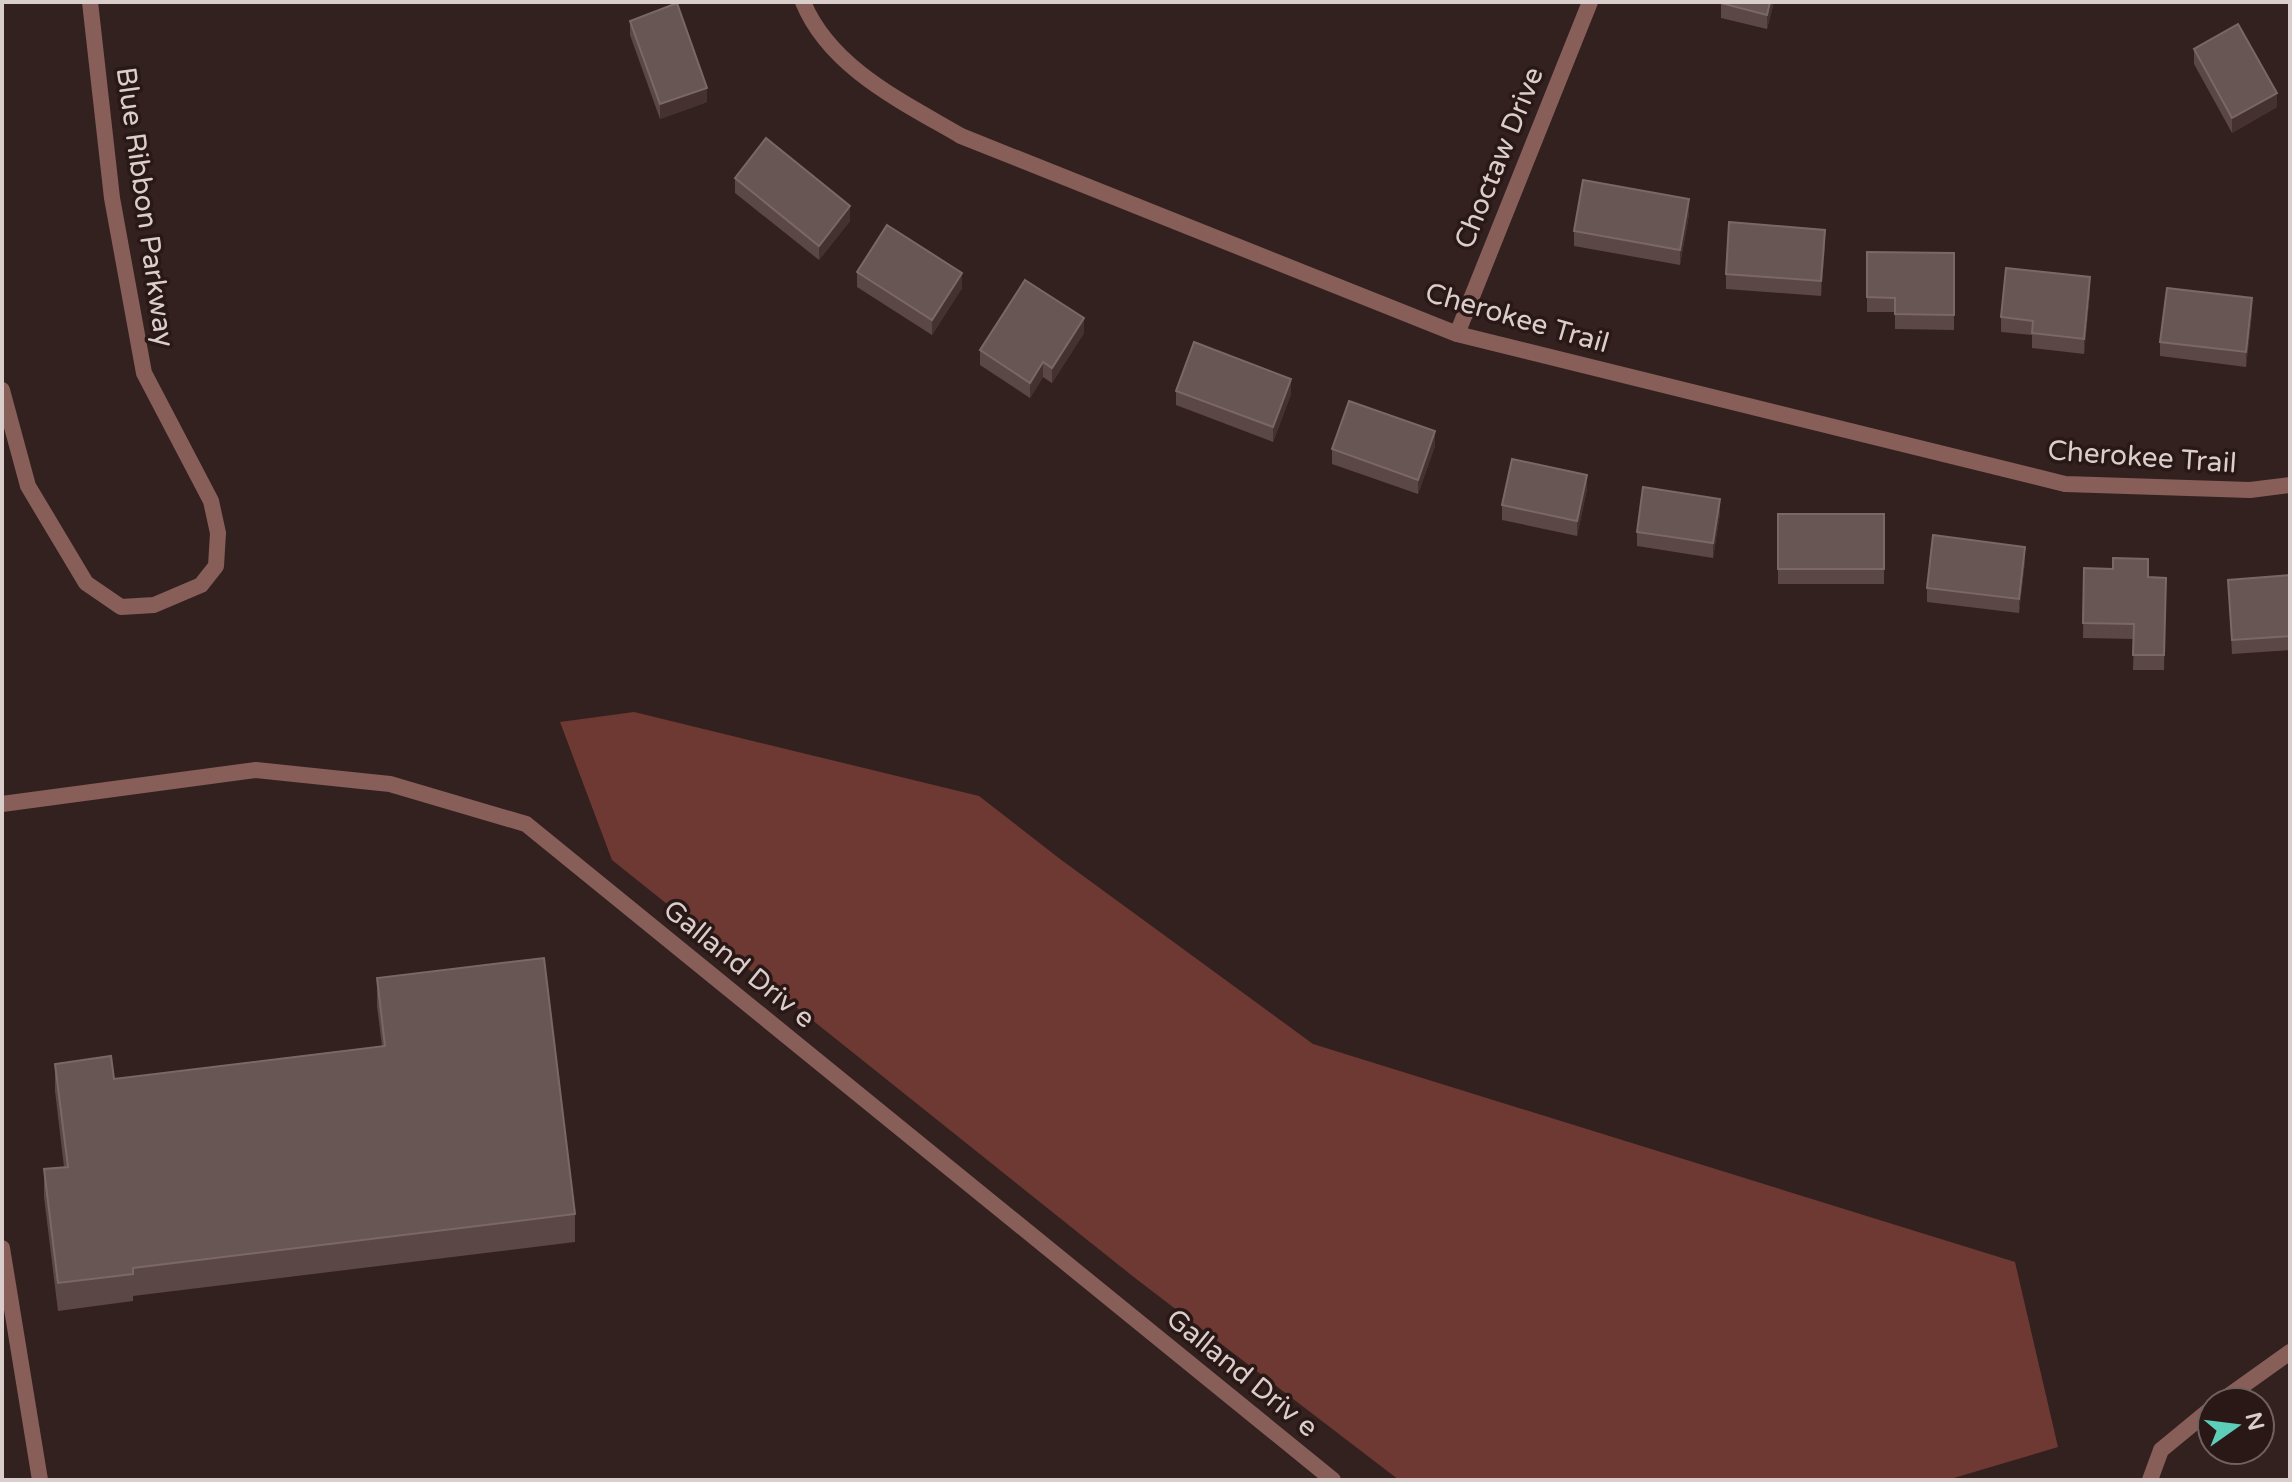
<svg xmlns="http://www.w3.org/2000/svg" width="2292" height="1482" viewBox="0 0 2292 1482" font-family="'Varela Round',sans-serif">
  <style>
    .green { fill: #6f3933 }
    .lines { fill: none; stroke-linecap: round; stroke-linejoin: round }
    .service { stroke: #885e59; stroke-width: 16 }
    .minor { stroke: #885e59; stroke-width: 16 }
    .wall { fill: #5b4745 }
    .shaded-wall { fill: #453230 }
    .building { fill: #685654; stroke: #7a6866; stroke-width: 2 }
    .labels { text-anchor: middle; dominant-baseline: central; stroke-width: 7; stroke-linejoin: round; paint-order: stroke }
    .street-label { font-size: 28px; fill: #dacecc; stroke: #291816 }
  </style>
  <rect width="100%" height="100%" fill="#33211f"/>
  <!-- green -->
  <path class="green" d="M634 712 979 796 1060 859 1313 1044 2015 1262 2058 1447 1947 1480H1399L1135 1278 612 860 560 722Z"/>
  <g class="lines">
    <!-- service -->
    <path class="service" d="M2 804 256 770 390 784 526 824 1333 1480
      M2 1248 40 1480
      M2220 1402 2290 1352
      M2150 1480 2161 1450 2212 1408"/>
    <!-- minor -->
    <path class="minor" d="M803 2C830 68 903 102 961 136L1457 334 2065 484 2250 490 2290 485
      M1457 334 1590 2
      M2 390 28 486 86 583 121 607 154 605 201 585 216 566 218 533 211 501 144 373 112 198 90 2"/>
  </g>
  <!-- wall -->
  <path class="wall" d="M1721 2H1774L1767 29 1721 18Z
    M630 21 707 102 660 119 630 35Z
    M2194 49 2277 107 2232 133 2194 64Z
    M735 178 850 221 819 260 735 193Z
    M1689 214 1680 265 1574 246V231Z
    M1825 245 1821 296 1726 289V274Z
    M1867 252 1954 253V330L1895 329V312H1867Z
    M857 272 962 288 932 335 857 287Z
    M2090 292 2084 354 2032 348V335L2001 332V317Z
    M2252 313 2246 367 2160 356V342Z
    M1084 333 1052 383 1043 377 1030 398 980 365V350Z
    M1176 391 1291 394 1273 442 1176 405Z
    M1435 446 1418 494 1332 464V449Z
    M1587 489 1577 536 1502 520V505Z
    M1720 513 1713 558 1637 546V532Z
    M1778 514H1884V584H1778Z
    M2025 561 2019 613 1927 602V588Z
    M2084 568 2148 577 2166 578 2164 670H2133L2134 639 2083 638Z
    M2290 575V650L2232 654 2228 580Z
    M377 978 575 1214V1242L133 1296V1301L58 1311 44 1197V1169L64 1167 55 1091V1064L114 1079 382 1046 377 1006Z"/>
  <!-- shaded-wall -->
  <path class="shaded-wall" d="M1770 2H1774L1767 29V15Z
    M707 88V102L660 119V104Z
    M2277 93V107L2232 133V118Z
    M1689 199V214L1680 265V250Z
    M850 206V221L819 260V246Z
    M1825 230V245L1821 296V281Z
    M962 273V288L932 335V320Z
    M2090 277V292L2084 354V339Z
    M2252 298V313L2246 367V352Z
    M1084 318V333L1052 383V368Z
    M1043 362V377L1030 398V383Z
    M1291 379V394L1273 442V427Z
    M1435 431V446L1418 494V480Z
    M1587 475V489L1577 536V521Z
    M1720 499V513L1713 558V543Z
    M2025 547V561L2019 613V599Z"/>
  <!-- building -->
  <path class="building" d="M1721 2H1770L1767 15 1721 3Z
    M677 3 707 88 660 104 630 21Z
    M2238 24 2277 93 2232 118 2194 49Z
    M766 138 850 206 819 246 735 178Z
    M1583 180 1689 199 1680 250 1574 231Z
    M1729 222 1825 230 1821 281 1726 274Z
    M887 225 962 273 932 320 857 272Z
    M1867 252 1954 253V315L1895 314V298L1867 297Z
    M2006 268 2090 277 2084 339 2032 333 2033 321 2001 317Z
    M1025 280 1084 318 1052 368 1043 362 1030 383 980 350Z
    M2167 288 2252 298 2246 352 2160 342Z
    M1194 342 1291 379 1273 427 1176 391Z
    M1349 401 1435 431 1418 480 1332 449Z
    M1512 459 1587 475 1577 521 1502 505Z
    M1643 487 1720 499 1713 543 1637 532Z
    M1778 514H1884V569H1778Z
    M1933 535 2025 547 2019 599 1927 588Z
    M2113 558 2148 559V577L2166 578 2164 655H2133L2134 624 2083 623 2084 568 2113 569Z
    M2290 575V636L2232 640 2228 580Z
    M544 958 575 1214 133 1268V1274L58 1283 44 1169 68 1167 55 1064 111 1056 114 1079 385 1046 377 978Z"/>
  <g class="labels">
    <!-- street labels -->
    <g class="street-label">
      <text transform="translate(1499 158) rotate(-68)">Choctaw Drive</text>
      <text transform="translate(145 207) rotate(82)">Blue Ribbon Parkway</text>
      <text transform="translate(1517 318) rotate(16)">Cherokee Trail</text>
      <text transform="translate(2142 457) rotate(4)">Cherokee Trail</text>
      <text transform="translate(739 964) rotate(39)">Galland Driv e</text>
      <text transform="translate(1242 1373) rotate(39)">Galland Driv e</text>
    </g>
  </g>
  <!-- border -->
  <rect width="2292" height="1482" fill="none" stroke="#dacecc" stroke-width="8"/>
  <!-- north arrow -->
  <g transform="translate(2236 1426) rotate(76)"><circle r="38" fill="#291816" stroke="#70615f" stroke-width="2"/>
  <path d="M0-6L14 30L0 20L-14 30Z" fill="#5cceba"/>
  <text y="-12" font-size="22" font-weight="bold" text-anchor="middle" fill="#dacecc">N</text>
  </g>
</svg>
